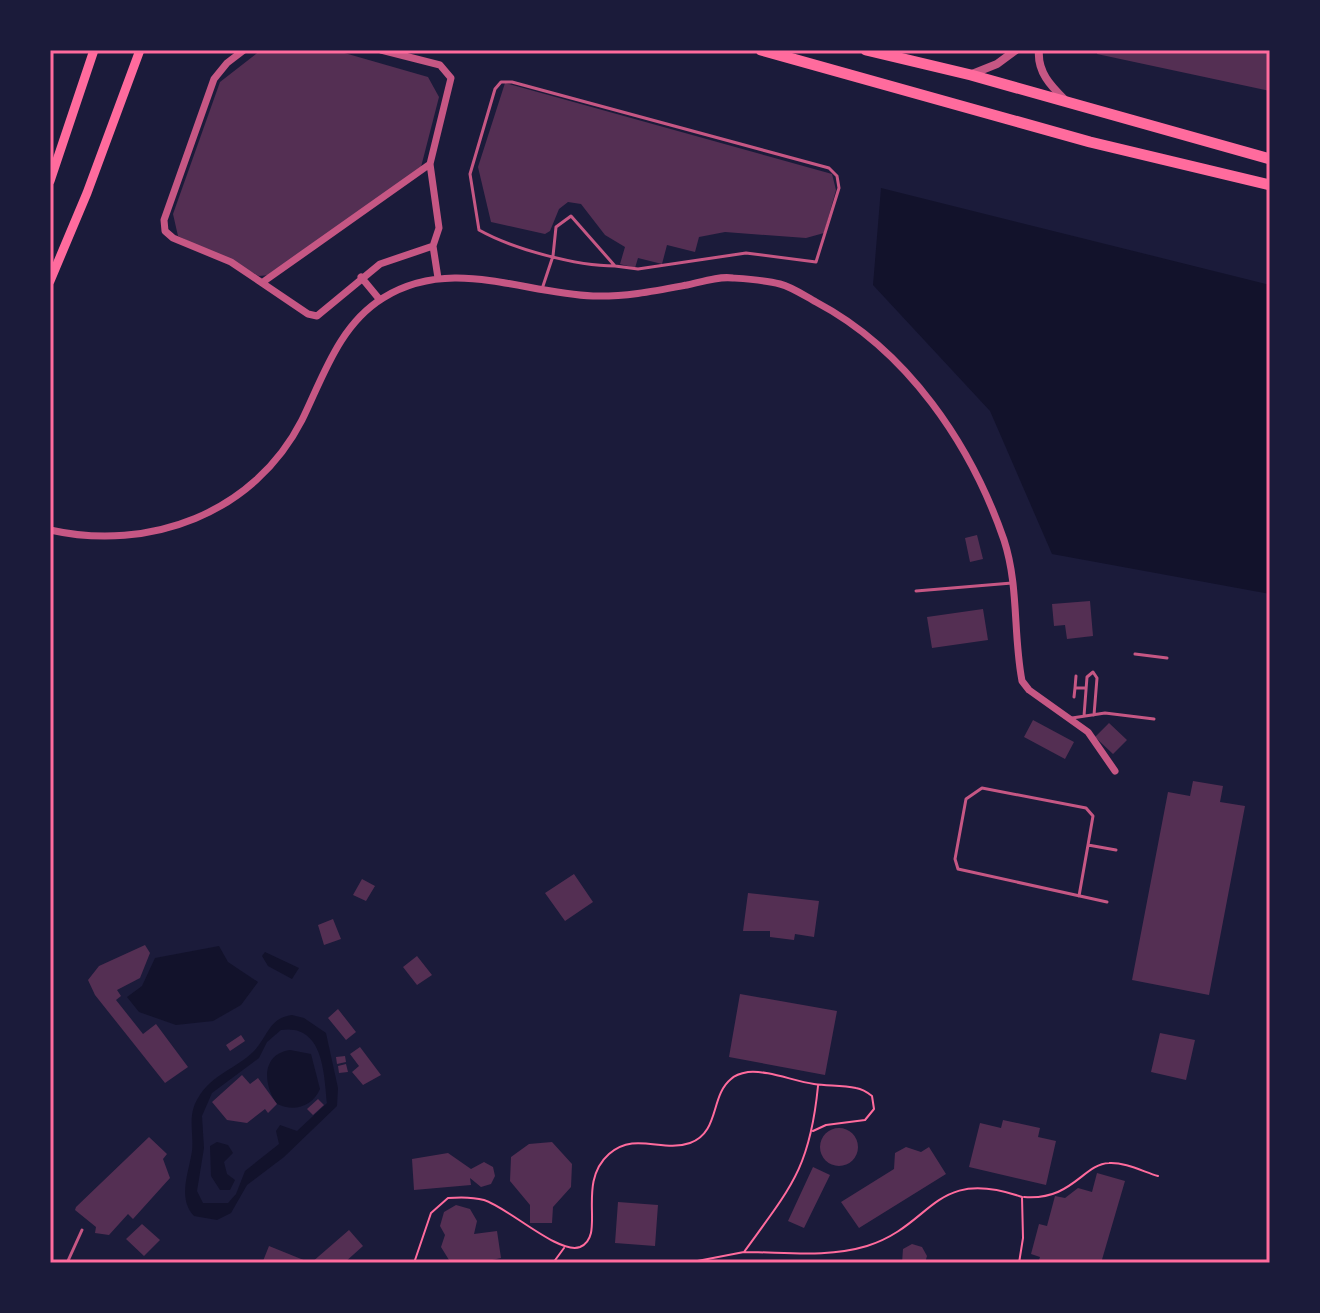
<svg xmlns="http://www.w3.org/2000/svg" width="1320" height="1313" viewBox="0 0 1320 1313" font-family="'Public Sans',sans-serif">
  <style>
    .water { fill: #12122b; fill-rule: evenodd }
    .building { fill: #542f53 }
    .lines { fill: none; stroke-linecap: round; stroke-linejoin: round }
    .path { stroke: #ff6b9d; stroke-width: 2 }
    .service { stroke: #c65784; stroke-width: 3 }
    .minor { stroke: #c65784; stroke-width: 7 }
    .tertiary { stroke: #c65784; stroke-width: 8 }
    .secondary { stroke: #ff6b9d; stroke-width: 9 }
    .trunk { stroke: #ff6b9d; stroke-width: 11 }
    .neatline { fill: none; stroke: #ff6b9d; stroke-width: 3 }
  </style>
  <rect width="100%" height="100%" fill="#1b1b3a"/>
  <!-- water -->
  <path class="water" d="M881 188 1270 285V594L1052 554 990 411 873 285Z
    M219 946 228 962 258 982 241 1005 213 1021 176 1025 139 1012 127 997 142 986 155 958Z
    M265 952 299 968 292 979 268 966 262 956Z
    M292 1015 304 1018 326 1033 338 1088 337 1106 284 1157 247 1185 231 1213 217 1220 194 1216C177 1198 189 1172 192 1151 194 1132 187 1116 198 1098 212 1074 236 1069 254 1051 268 1036 269 1018 292 1015ZM281 1030C323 1024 324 1072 327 1103L297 1131 280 1125 276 1131 279 1144 245 1171 236 1194 228 1203H203L197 1191 204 1148 202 1116 212 1093 259 1058 267 1042Z
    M290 1050 311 1054 320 1089C312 1107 294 1112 277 1104 263 1085 261 1054 290 1050Z
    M217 1142 228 1145 233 1153 224 1162 227 1174 235 1180 230 1190H220L211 1176 210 1146Z"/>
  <!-- building -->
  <path class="building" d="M261 50H334L428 77 439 97 421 167 270 275 259 276 178 236 173 214 220 82Z
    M1098 50H1270V91L1097 54Z
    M505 83 832 174 836 190 824 233 806 238 725 232 699 237 695 252 667 245 662 264 638 258 635 268 620 264 625 247 605 235 581 204 568 202 559 209 550 231 545 234 491 222 478 167Z
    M977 535 983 559 970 562 965 538Z
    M1090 601 1093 636 1067 639 1065 625 1054 626 1052 604Z
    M983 609 988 640 932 648 927 617Z
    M1033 720 1074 742 1065 759 1024 737Z
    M1109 723 1127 740 1113 754 1095 737Z
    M1193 781 1223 786 1220 802 1245 806 1209 995 1132 980 1168 792 1190 796Z
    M574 874 593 902 565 921 545 893Z
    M362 879 375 886 366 901 353 895Z
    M748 893 819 901 814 937 795 934 794 940 770 937V931H743Z
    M333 919 341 939 324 945 318 925Z
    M145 945 150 953 140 978 117 990 121 996 116 1000 143 1034 156 1024 188 1067 165 1083 95 995 88 980 99 966Z
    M417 956 432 975 417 985 403 967Z
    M740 994 837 1011 825 1075 729 1057Z
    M338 1009 356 1032 346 1040 328 1018Z
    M1160 1033 1195 1040 1186 1080 1151 1072Z
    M241 1035 245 1041 230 1051 226 1045Z
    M360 1047 381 1075 363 1085 352 1072 359 1066 350 1054Z
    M345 1056 346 1062 337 1064 336 1057Z
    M346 1064 348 1072 339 1073 338 1066Z
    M242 1075 250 1084 258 1078 277 1104 268 1113 265 1109 247 1123 227 1120 212 1102Z
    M318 1099 324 1105 313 1115 307 1109Z
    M1003 1120 1040 1128 1038 1137 1056 1141 1046 1185 969 1167 980 1123 1001 1128Z
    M820 1147a19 19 0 1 1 38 0a19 19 0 1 1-38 0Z
    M149 1137 167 1154 163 1159 170 1178 133 1219 128 1214 109 1235 95 1233 96 1227 75 1210 76 1207Z
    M552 1142 572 1164 571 1187 553 1207 552 1223H530V1205L510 1181 511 1157 529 1144Z
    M906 1147 921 1152 929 1147 946 1174 859 1228 841 1202 894 1169 895 1153Z
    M448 1153 471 1169 484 1162 493 1167 495 1176 491 1184 481 1187 470 1178 471 1185 414 1190 412 1159Z
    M813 1167 830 1175 804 1228 788 1221Z
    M1097 1173 1125 1181 1101 1263H1038L1040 1257 1031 1254 1039 1224 1047 1226 1055 1196 1065 1198 1078 1188 1092 1192Z
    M618 1202 658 1205 655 1246 615 1243Z
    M456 1205 470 1209 477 1221 474 1234 497 1231 501 1258 479 1263 449 1260 441 1247 445 1235 440 1226 444 1212Z
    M142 1224 160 1240 144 1256 126 1239Z
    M349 1230 363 1246 344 1263H311Z
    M912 1244 922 1247 927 1256 925 1263H902L903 1249Z
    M269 1246 311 1263 263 1261Z"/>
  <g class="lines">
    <!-- path -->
    <path class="path" d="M1024 1197C1072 1201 1083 1164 1109 1163 1125 1162 1144 1172 1158 1176
      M744 1252C785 1252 827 1258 867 1246 934 1225 933 1166 1022 1197L1023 1238 1019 1263
      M371 1263H414L431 1213 448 1198C460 1197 473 1197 484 1200 509 1208 559 1255 580 1247 607 1236 575 1184 609 1154 635 1131 662 1153 690 1143 720 1132 710 1096 731 1079 735 1075 742 1073 748 1072 768 1070 793 1081 814 1084 828 1086 842 1085 856 1088 862 1089 867 1092 872 1096L874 1109 865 1120 826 1125 813 1131
      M553 1263 564 1248
      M687 1263 744 1252C791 1187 810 1168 818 1086"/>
    <!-- service -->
    <path class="service" d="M542 289 553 256 556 227 571 216 615 266C576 266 513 249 479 230L470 174 495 89 501 82H512L829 168 837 176 839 188 816 262 746 253 638 269 615 266
      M916 591 1012 583
      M1135 654 1167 658
      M1075 688 1076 676
      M1074 697 1075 688H1085
      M1084 716 1087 677 1093 672 1097 678 1094 715
      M1072 718 1105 713 1154 719
      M1079 896 1088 845
      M1107 902 958 869 955 859 966 799 982 788 1086 808 1093 816 1088 845 1116 850
      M67 1263 82 1230
      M119 1263H120"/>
    <!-- minor -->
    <path class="minor" d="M244 50 227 63 214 79 164 220 165 231 173 238 231 262 308 314 317 316 380 264 433 246 439 228 430 164 451 78 440 65 381 50
      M433 246 438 278
      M361 277 380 300
      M263 282 430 164
      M50 530C149 552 254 514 302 420 323 377 339 325 383 298 451 256 521 293 593 296 625 297 655 291 687 285 701 282 718 276 733 278 748 279 765 280 780 284 792 287 805 296 816 302 907 350 971 444 1004 540 1019 586 1013 634 1022 681L1029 690 1088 732 1115 771"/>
    <!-- tertiary -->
    <path class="tertiary" d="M1039 50C1037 72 1051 86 1065 100
      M972 74 997 64 1016 50"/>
    <!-- secondary -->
    <path class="secondary" d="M50 181 94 50
      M50 281 87 193 140 50"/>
    <!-- trunk -->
    <path class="trunk" d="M761 50 1090 142 1270 185
      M866 50 971 75 1270 159"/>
  </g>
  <!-- border -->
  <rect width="1320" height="1313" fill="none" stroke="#1b1b3a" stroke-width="104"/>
  <rect x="52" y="52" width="1216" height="1209" class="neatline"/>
</svg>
